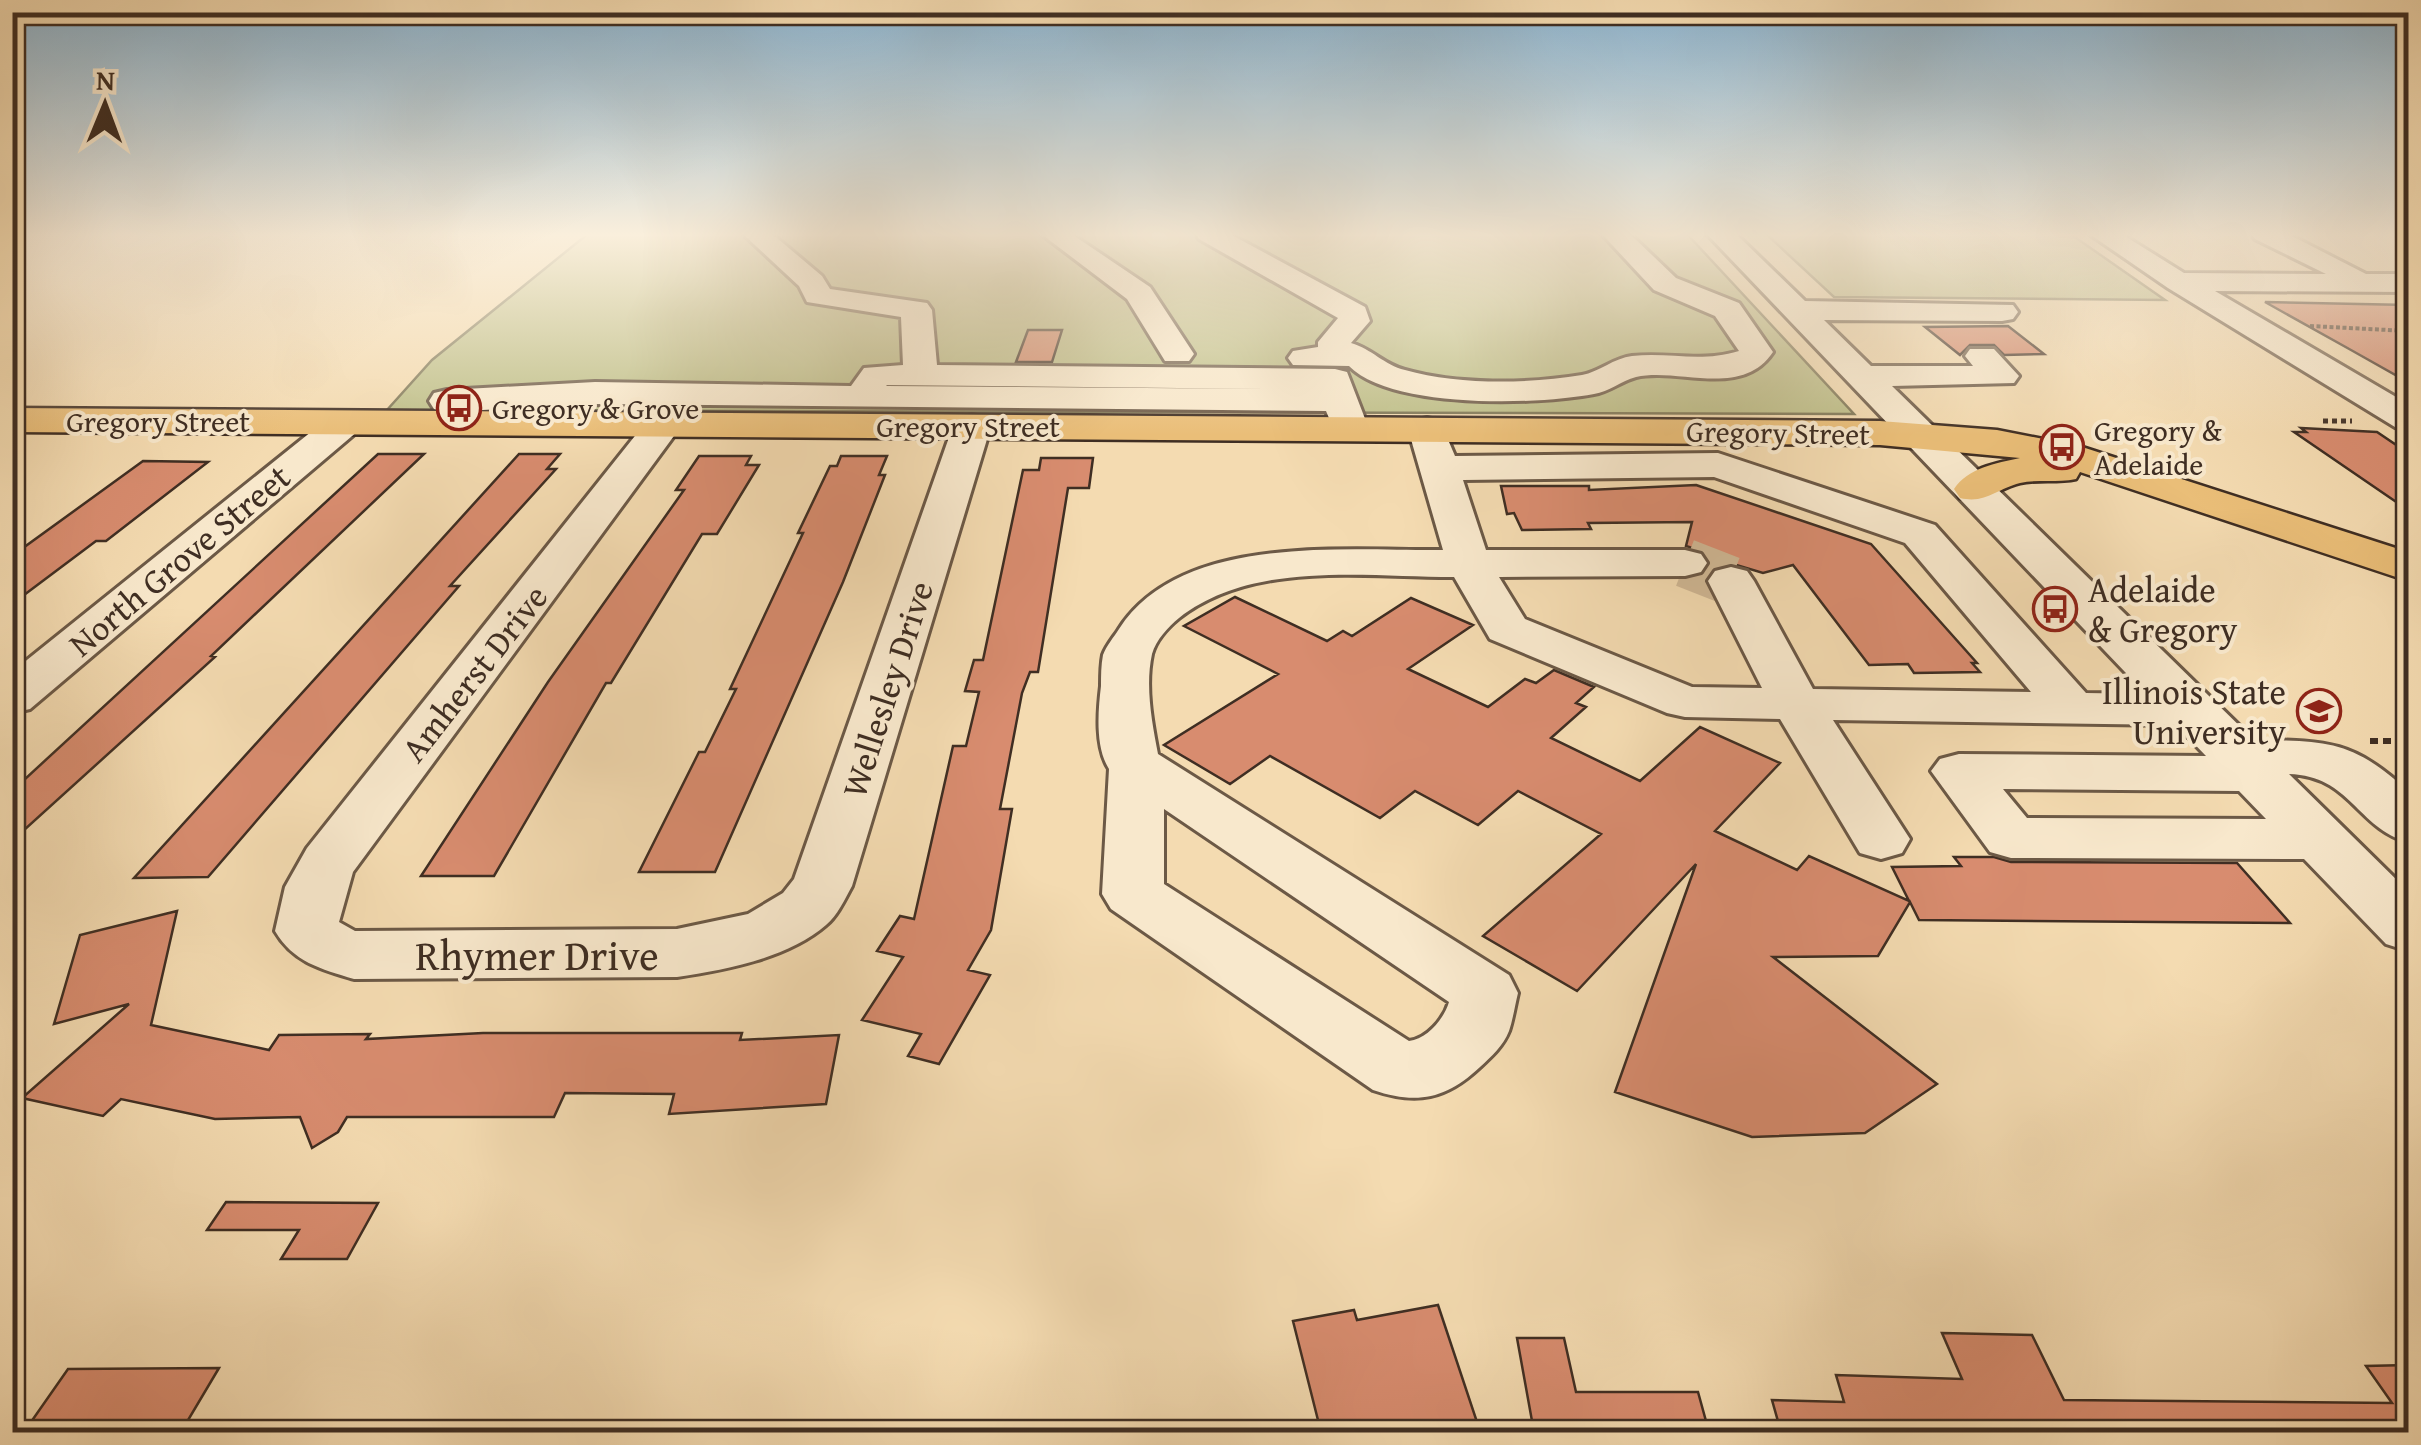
<svg xmlns="http://www.w3.org/2000/svg" width="2421" height="1445" viewBox="0 0 2421 1445" font-family="'Gentium Book Plus',serif">
  <style>
    .green { fill: #bebf89; stroke: #7e7656; stroke-width: 2.5 }
    .building { fill: #d88c6f; stroke: #3f2e23; stroke-width: 2.5 }
    .lines { fill: none; stroke-linecap: round; stroke-linejoin: round }
    .minor-tunnel { stroke: #d0b895; stroke-width: 49; stroke-dasharray: 49 25; stroke-linecap: butt }
    .minor-casing { stroke: #6c5946; stroke-width: 6 }
    .major-casing { stroke: #3f2e23; stroke-width: 5 }
    .path-far2 { stroke: #3f2e23; stroke-width: 4; stroke-dasharray: 4 2.5; stroke-linecap: butt }
    .path-far1 { stroke: #3f2e23; stroke-width: 5; stroke-dasharray: 5 4; stroke-linecap: butt }
    .path { stroke: #3f2e23; stroke-width: 6; stroke-dasharray: 8 5; stroke-linecap: butt }
    .minor { fill: #f8e8cc; fill-rule: evenodd }
    .major { fill: #eabe78; fill-rule: evenodd }
    .labels { text-anchor: middle; dominant-baseline: central; stroke-width: 8; stroke-linejoin: round; paint-order: stroke }
    .far-poi-label { font-size: 30px; fill: #3f2e23; stroke: #f8e8cc; text-anchor: start }
    .far-street-label { font-size: 30px; fill: #3f2e23; stroke: #f8e8cc }
    .street-label { font-size: 35px; fill: #3f2e23; stroke: #f8e8cc }
    .poi-label { font-size: 35px; fill: #3f2e23; stroke: #f8e8cc; text-anchor: start }
    .near-street-label { font-size: 42px; fill: #3f2e23; stroke: #f8e8cc }
  </style>
  <rect width="100%" height="100%" fill="#f4dbb1"/>
  <filter id="stains"><feTurbulence type="fractalNoise" baseFrequency=".002" numOctaves="4"/><feColorMatrix values="0 0 0 0 .2 0 0 0 0 .09 0 0 0 0 .02 0 0 0 .5 -.17"/></filter>
  <radialGradient id="worn" r=".72"><stop offset=".6" stop-color="#630" stop-opacity="0"/><stop offset="1" stop-color="#630" stop-opacity=".3"/></radialGradient>
  <!-- green -->
  <path class="green" d="M589 233H1686L1854 414 387 410 432 360Z
    M1765 233H2069L2165 300 1834 297Z"/>
  <!-- building -->
  <path class="building" d="M2265 302 2408 305V382L2351 350Z
    M2008 326 2044 354 2004 355 1994 345H1970L1960 355 1925 327Z
    M1028 330H1062L1052 362H1016Z
    M2301 428 2377 432 2408 453V510L2294 432H2306Z
    M378 454H424L211 656 215 657 12 841V791Z
    M519 454H560L547 469H556L450 586H459L208 877 134 878Z
    M699 456H751L746 465H759L717 534H702L611 683H606L494 876H421L548 682 684 490H676Z
    M841 456H887L879 475H885L843 582 715 872H639L699 752H705L736 689H730L803 533H798L830 466H837Z
    M1041 458H1093L1089 488H1068L1038 672H1030L1022 693 1000 809H1012L991 930 968 970 990 975 939 1064 908 1056 921 1034 862 1020 903 957 877 951 900 916 914 919 953 746H966L979 692 965 691 974 660H983L1023 470H1039Z
    M143 461 208 462 106 541H96L12 604V556Z
    M1696 485 1871 544 1977 663H1972L1980 672 1914 673 1908 664 1869 665 1793 565 1763 573 1730 563 1712 569 1705 583 1692 578 1702 576 1710 565 1704 552 1686 546 1692 522 1588 523 1591 529 1522 530 1514 513 1507 514 1501 486H1589V490Z
    M1235 597 1327 641 1343 631 1352 636 1411 598 1473 625 1408 669 1488 707 1525 679 1536 683 1554 670 1594 687 1576 703 1586 707 1551 738 1640 781 1700 727 1780 763 1715 831 1797 870 1809 856 1909 901 1892 867 1961 866 1954 857H1994L2011 862 2237 863 2290 923 1919 920 1910 902 1878 956 1773 957 1937 1084 1865 1133 1752 1137 1615 1092 1696 864 1577 991 1483 936 1601 834 1518 791 1478 825 1415 791 1380 818 1270 756 1230 784 1164 745 1278 674 1184 626Z
    M177 911 151 1025 269 1050 279 1035 370 1034 366 1039 483 1033H742L740 1040 839 1035 826 1104 669 1114 674 1094 565 1093 554 1117H347L338 1132 312 1148 300 1117 215 1119 121 1099 103 1116 22 1098 129 1004 54 1024 80 935Z
    M226 1202 378 1203 347 1259H281L299 1230H207Z
    M1438 1305 1477 1422 1419 1432H1321L1293 1321 1354 1310 1357 1320Z
    M1942 1333 2032 1335 2064 1400 2392 1403 2366 1366 2408 1365V1432H1781L1772 1400 1844 1402 1836 1375 1962 1379Z
    M1517 1338H1564L1576 1392H1698L1709 1432H1534Z
    M219 1368 181 1432H24L68 1369Z"/>
  <g class="lines">
    <!-- minor-tunnel -->
    <path class="minor-tunnel" d="M1685 563 1731 581"/>
    <defs>
      <path id="minor" d="M742 233H771L822 276 830 289 927 303 932 310 937 365 1335 369 1347 372 1369 429 1363 437 1350 440 1337 437 1326 411 595 404 447 412 434 409 429 401 434 393 447 390 595 382 851 386 864 368 903 365 901 317 807 302 799 286ZM887 385 1273 389 886 386Z
        M1040 233H1070L1150 287 1194 354 1189 361H1165L1127 299Z
        M1196 233H1228L1365 307 1370 321 1351 343C1372 349 1384 365 1405 370 1457 385 1528 384 1582 375 1599 372 1614 358 1632 356 1671 352 1700 363 1739 351L1715 316 1654 290 1601 233H1629L1676 278 1739 303 1773 352C1742 399 1678 367 1636 377 1621 381 1609 392 1594 394 1536 405 1391 409 1349 366L1293 365 1288 358 1293 351 1318 347V342L1338 318 1199 239Z
        M1706 233H1735L1805 301 2013 305 2018 312 2013 319 2002 321 1824 320 1871 366H1973L1965 356 1970 349H1994L2019 376 2014 383 1892 386 2254 740C2327 741 2352 740 2408 791V842C2357 828 2351 776 2289 774L2408 891V951L2386 944 2304 859 2011 858 1990 852 1931 771 1940 759 1959 754 2206 756 2176 725 1833 720 1910 839 1902 853 1881 859 1860 853 1780 719 1685 717 1667 713 1490 639 1454 577C1365 577 1253 560 1179 618 1168 627 1156 640 1152 654 1145 686 1152 723 1158 754L1509 975 1518 993C1515 1005 1513 1019 1509 1031 1503 1046 1492 1056 1480 1067 1446 1099 1417 1105 1373 1090L1111 909 1102 894 1109 769C1095 747 1098 711 1101 686 1101 676 1101 665 1103 655 1106 646 1114 637 1119 629 1181 533 1343 551 1443 550L1408 429 1414 421 1427 418 1440 421 1455 456 1718 453 1935 525 2086 693 2146 694ZM1714 477 1905 543 2031 692 1813 689 1754 581 1747 571 1731 567 1715 571 1708 581 1762 688 1692 687 1525 619 1499 577 1685 576 1701 572 1707 563 1701 554 1685 550H1486L1463 480ZM2003 789 2239 791 2266 819 2027 818ZM1164 809 1449 1002C1444 1019 1427 1039 1409 1041L1164 884Z
        M2088 233H2120L2184 273 2326 274 2255 239 2251 233H2286L2366 274H2408V292L2215 291 2408 404V430L2395 427 2168 288Z
        M345 412 358 415 363 423 358 431 30 709 12 713V672L332 415Z
        M663 414 676 417 682 425 353 872 339 922 355 931 677 929 748 914 783 893 794 879 953 426 959 418 972 415 985 418 991 426 852 886C845 899 837 916 826 925 788 958 725 970 677 977L354 979C321 969 293 962 275 931L285 887 307 848 650 417Z"/>
      <path id="major" d="M12 408 1880 421 1997 430 2079 446 2408 552V581L2080 472 2076 479C2057 483 2038 479 2020 483 1996 489 1986 504 1960 498L1954 489C1968 468 1996 463 2020 458L1880 445 12 432Z"/>
    </defs>
    <!-- minor casing -->
    <use href="#minor" class="minor-casing"/>
    <!-- major casing -->
    <use href="#major" class="major-casing"/>
    <!-- path-far2 -->
    <path class="path-far2" d="M2310 326 2408 331"/>
    <!-- path-far1 -->
    <path class="path-far1" d="M2323 421H2352"/>
    <!-- path -->
    <path class="path" d="M2370 741H2408"/>
    <!-- minor -->
    <use href="#minor" class="minor"/>
    <!-- major -->
    <use href="#major" class="major"/>
  </g>
  <!-- sky -->
  <linearGradient id="sky" x2="0" y2="1"><stop stop-color="#8bb6d4"/><stop offset="0.54" stop-color="#faefdc"/><stop offset="1" stop-color="#faefdc" stop-opacity="0"/></linearGradient>
  <rect width="2421" height="435" fill="url(#sky)"/>
  <!-- icons -->
  <defs>
    <symbol id="bus-ring" viewBox="-11 -11 22 22"><circle r="9.5" fill="#f8e8cc" stroke="#8f2418" stroke-width="1.5"/><path d="M-5-6H5V4H4V6H2V4H-2V6H-4V4H-5ZM-3.5-4V0h7V-4ZM-3.5 1.2v1.5H-2V1.2ZM2 1.2v1.5H3.5V1.2Z" fill="#8f2418"/></symbol>
    <symbol id="university-ring" viewBox="-11 -11 22 22"><circle r="9.5" fill="#f8e8cc" stroke="#8f2418" stroke-width="1.5"/><path d="M0-5L7-2L0 1L-7-2ZM-4 1L0 2.5L4 1V4Q0 6-4 4Z" fill="#8f2418"/></symbol>
  </defs>
  <g fill-rule="evenodd">
    <use href="#bus-ring" x="434" y="383" width="50" height="50"/>
    <use href="#bus-ring" x="2037" y="422" width="50" height="50"/>
    <use href="#bus-ring" x="2030" y="584" width="50" height="50"/>
    <use href="#university-ring" x="2294" y="686" width="50" height="50"/>
  </g>
  <g class="labels">
    <!-- far-poi labels -->
    <g class="far-poi-label">
      <text x="492" y="408">Gregory &amp; Grove</text>
      <text x="2094" y="430">Gregory &amp;<tspan x="2094" dy="34">Adelaide</tspan></text>
    </g>
    <!-- far-street labels -->
    <g class="far-street-label">
      <text x="158" y="421">Gregory Street</text>
      <text x="968" y="426">Gregory Street</text>
      <text transform="translate(1778 432) rotate(1)">Gregory Street</text>
    </g>
    <!-- street labels -->
    <g class="street-label">
      <text transform="translate(179 560) rotate(-40)">North Grove Street</text>
      <text transform="translate(474 673) rotate(-52)">Amherst Drive</text>
      <text transform="translate(887 689) rotate(-72)">Wellesley Drive</text>
    </g>
    <!-- poi labels -->
    <g class="poi-label">
      <text x="2088" y="589">Adelaide<tspan x="2088" dy="40">&amp; Gregory</tspan></text>
      <text x="2286" y="691" text-anchor="end">Illinois State<tspan x="2286" dy="40">University</tspan></text>
    </g>
    <!-- near-street labels -->
    <g class="near-street-label">
      <text x="537" y="954">Rhymer Drive</text>
    </g>
  </g>
  <!-- margin -->
  <rect width="2421" height="1445" fill="none" stroke="#f4dbb1" stroke-width="50"/>
  <rect x="15" y="15" width="2391" height="1415" fill="none" stroke="#3f2e23" stroke-width="5"/>
  <rect x="25" y="25" width="2371" height="1395" fill="none" stroke="#3f2e23" stroke-width="2.5"/>
  <!-- north arrow -->
  <g transform="translate(105 105) rotate(1)" stroke="#f8e8cc" stroke-width="8" paint-order="stroke">
  <path d="M0-8L18 38L0 25L-18 38Z" fill="#3f2e23"/>
  <text y="-15" font-size="28" font-weight="bold" text-anchor="middle" fill="#3f2e23">N</text>
  </g>
  <rect width="100%" height="100%" filter="url(#stains)"/>
  <rect width="100%" height="100%" fill="url(#worn)"/>
</svg>
